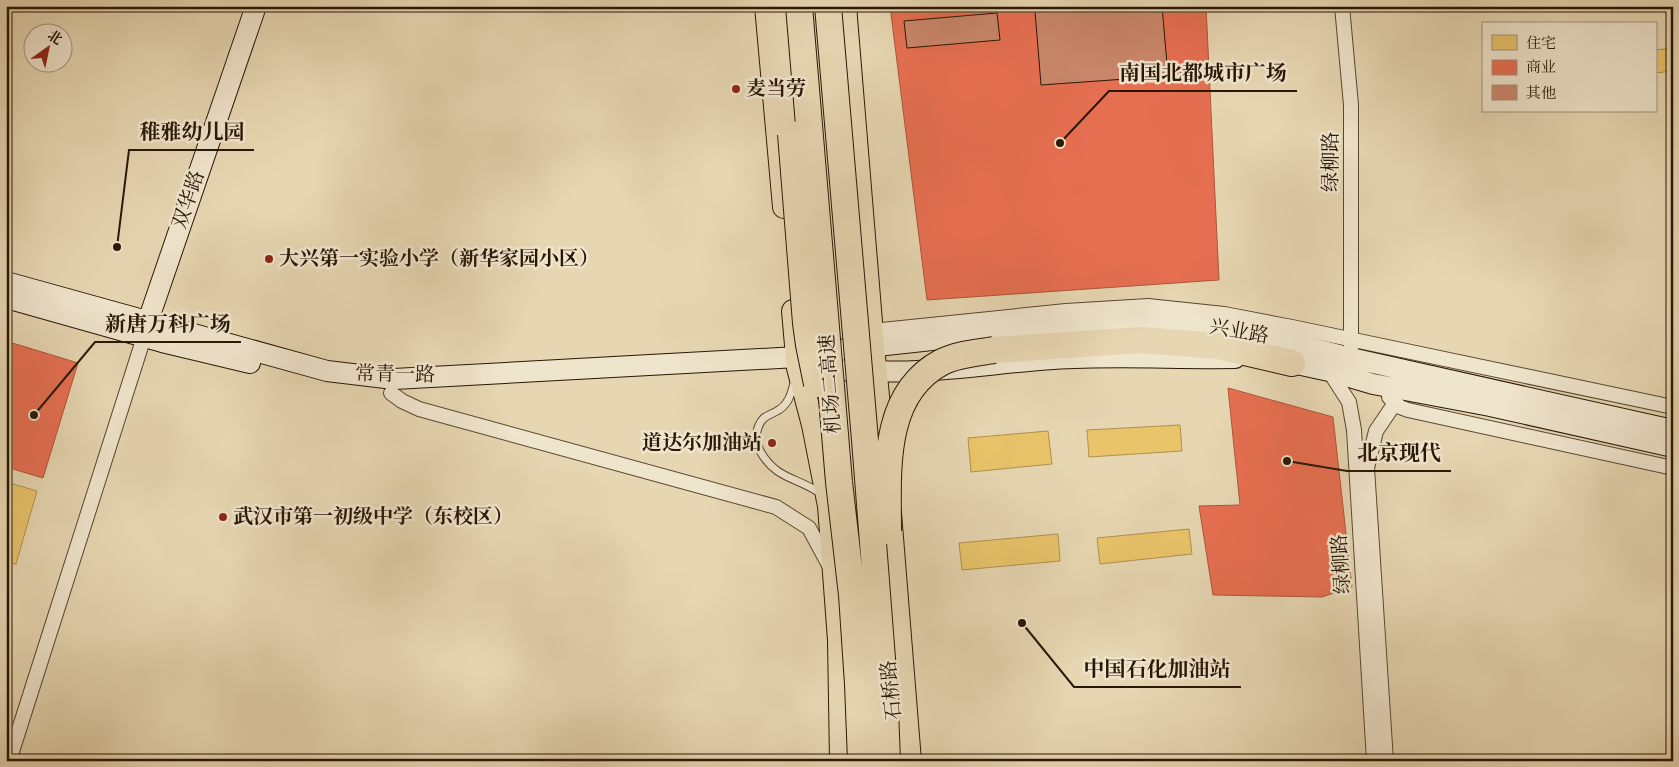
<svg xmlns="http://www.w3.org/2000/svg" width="1679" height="767" viewBox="0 0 1679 767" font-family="'Libre Bodoni','Noto Serif SC',serif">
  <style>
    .homes { fill: #e9c46a; stroke: #af904c }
    .shops { fill: #e76f51; stroke: #ae553a }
    .building { fill: #cb876b; stroke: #291705 }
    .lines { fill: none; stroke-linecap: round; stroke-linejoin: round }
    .lane-casing { stroke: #584730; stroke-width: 9 }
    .street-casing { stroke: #584730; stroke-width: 16 }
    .secondary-casing { stroke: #291705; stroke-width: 22 }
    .primary-casing { stroke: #291705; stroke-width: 24 }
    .highway-casing { stroke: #291705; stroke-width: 28 }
    .lane { stroke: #efe4cc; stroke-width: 7 }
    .street { stroke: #efe4cc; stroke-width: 14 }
    .secondary { stroke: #efe4cc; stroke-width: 20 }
    .primary { stroke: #e6d6b1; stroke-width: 22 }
    .highway { stroke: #e6d6b1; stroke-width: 26 }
    .highway-bridge-casing { stroke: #291705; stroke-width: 28; stroke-linecap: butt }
    .highway-bridge { stroke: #e6d6b1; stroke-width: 26 }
    .poi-dot { fill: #8f2418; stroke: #efe4cc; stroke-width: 2 }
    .labels { text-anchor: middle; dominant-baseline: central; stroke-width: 5; stroke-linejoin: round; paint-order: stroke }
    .poi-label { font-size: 20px; font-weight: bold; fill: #291705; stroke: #efe4cc; text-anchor: start }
    .street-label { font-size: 20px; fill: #291705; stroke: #efe4cc }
    .leader { fill: none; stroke: #291705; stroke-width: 2 }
    .callout-dot { fill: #291705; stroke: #efe4cc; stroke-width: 2 }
    .callout-label { font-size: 21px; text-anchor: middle; font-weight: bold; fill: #291705; stroke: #efe4cc; stroke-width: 5; stroke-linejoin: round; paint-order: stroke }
  </style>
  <rect width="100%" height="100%" fill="#e6d6b1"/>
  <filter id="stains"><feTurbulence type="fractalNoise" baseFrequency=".004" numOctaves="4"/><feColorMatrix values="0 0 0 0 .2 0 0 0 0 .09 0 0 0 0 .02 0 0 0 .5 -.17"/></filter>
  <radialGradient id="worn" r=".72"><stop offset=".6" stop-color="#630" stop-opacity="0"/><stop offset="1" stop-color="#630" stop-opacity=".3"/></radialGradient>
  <!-- homes -->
  <path class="homes" d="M1673 48V71L1655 73V50Z
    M1180 425 1182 451 1089 457 1087 430Z
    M1048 431 1052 464 971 472 968 438Z
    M6 482 37 491 16 564 6 562Z
    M1189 529 1192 554 1100 564 1097 538Z
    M1058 534 1060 561 962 570 959 543Z"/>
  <!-- shops -->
  <path class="shops" d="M890 6H1206L1219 280 927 300Z
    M6 341 78 363 43 478 6 467Z
    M1228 388 1333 417 1352 587 1322 597 1213 595 1199 506 1240 505Z"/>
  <!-- building -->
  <path class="building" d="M1102 6H1162L1168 76 1041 85 1035 11Z
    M997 13 1000 40 907 48 904 21Z"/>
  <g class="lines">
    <defs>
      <path id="lane" d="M794 383C791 395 788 405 777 411 772 414 767 415 763 419 759 423 757 430 756 436 756 441 758 446 760 451 777 481 799 477 821 494"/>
      <path id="street" d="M1342 6 1351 105V348
        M872 331 1066 311 1148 306 1224 314 1292 327 1673 407
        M1329 371 1349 402 1354 430 1374 761
        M391 393 402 401 419 409 776 507 809 528 830 567
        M1389 397 1400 407 1408 410 1673 468
        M9 761 144 337
        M1386 761 1367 468 1376 431 1395 403"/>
      <path id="secondary" d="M6 282 327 371 394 379 797 357 840 350 1118 320 1167 321 1212 327 1275 339 1351 358 1673 430
        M6 298 162 342 250 363
        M145 332 148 321 256 6
        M1279 362 1292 363 1329 371 1373 384 1490 406 1673 447
        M815 369C849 370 883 373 917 371 963 369 1008 362 1053 359 1114 355 1175 359 1235 358"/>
      <path id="primary" d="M766 6 784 207
        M845 6 873 346 884 456
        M793 311 798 368 813 425 829 506 839 640 841 761
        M890 513 910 761"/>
      <path id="highway" d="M780 6 791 134
        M994 350 1141 340 1219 346 1292 363"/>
    </defs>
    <!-- lane casing -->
    <use href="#lane" class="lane-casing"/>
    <!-- street casing -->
    <use href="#street" class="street-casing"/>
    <!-- secondary casing -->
    <use href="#secondary" class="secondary-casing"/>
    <!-- primary casing -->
    <use href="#primary" class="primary-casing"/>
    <!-- highway casing -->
    <use href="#highway" class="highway-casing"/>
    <!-- lane -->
    <use href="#lane" class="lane"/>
    <!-- street -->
    <use href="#street" class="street"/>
    <!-- secondary -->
    <use href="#secondary" class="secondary"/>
    <!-- primary -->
    <use href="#primary" class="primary"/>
    <!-- highway -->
    <use href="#highway" class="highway"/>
    <defs>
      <path id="highway-bridge" d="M799 6 839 482 852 595 858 684 861 761
        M828 6 865 440 884 684 887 761
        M791 134 806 323 809 345 817 384
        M888 531C888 472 881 394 942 362 958 354 977 353 994 350"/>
    </defs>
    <!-- highway-bridge casing -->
    <use href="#highway-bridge" class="highway-bridge-casing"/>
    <!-- highway-bridge -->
    <use href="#highway-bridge" class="highway-bridge"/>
  </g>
  <!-- markers -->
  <g class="poi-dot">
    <circle cx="736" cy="89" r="5"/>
    <circle cx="269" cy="259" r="5"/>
    <circle cx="772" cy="443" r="5"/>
    <circle cx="223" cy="517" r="5"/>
  </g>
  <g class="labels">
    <!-- poi labels -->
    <g class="poi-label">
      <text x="746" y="89">麦当劳</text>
      <text x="279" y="259">大兴第一实验小学（新华家园小区）</text>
      <text x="762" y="443" text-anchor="end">道达尔加油站</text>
      <text x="233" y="517">武汉市第一初级中学（东校区）</text>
    </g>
    <!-- street labels -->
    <g class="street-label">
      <text transform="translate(1331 162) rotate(-90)">绿柳路</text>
      <text transform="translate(189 200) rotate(-71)">双华路</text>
      <text transform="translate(1239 332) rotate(10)">兴业路</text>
      <text transform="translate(395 375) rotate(1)">常青一路</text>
      <text transform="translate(831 384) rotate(-94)">机场二高速</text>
      <text transform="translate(1342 564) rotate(-94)">绿柳路</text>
      <text transform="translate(892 690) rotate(-96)">石桥路</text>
    </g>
  </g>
  <!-- callouts -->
  <path class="leader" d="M1060 143L1109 91H1297M117 247L129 150H254M34 415L95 342H241M1287 461L1347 471H1451M1022 623L1074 687H1241"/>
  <g class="callout-dot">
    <circle cx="1060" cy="143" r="5"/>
    <circle cx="117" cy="247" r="5"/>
    <circle cx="34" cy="415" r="5"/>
    <circle cx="1287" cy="461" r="5"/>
    <circle cx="1022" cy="623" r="5"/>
  </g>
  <g class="callout-label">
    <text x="1203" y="80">南国北都城市广场</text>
    <text x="192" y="139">稚雅幼儿园</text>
    <text x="168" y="331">新唐万科广场</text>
    <text x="1399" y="460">北京现代</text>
    <text x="1157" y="676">中国石化加油站</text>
  </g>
  <!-- margin -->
  <rect width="1679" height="767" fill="none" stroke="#e6d6b1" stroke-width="25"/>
  <rect x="8" y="8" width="1664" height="752" fill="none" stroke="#291705" stroke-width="2.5"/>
  <rect x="12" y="12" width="1654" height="742" fill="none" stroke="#291705"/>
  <!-- legend -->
  <rect x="1482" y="22" width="175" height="90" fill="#efe4cc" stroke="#a0927c"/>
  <rect x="1492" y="35" width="25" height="15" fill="#e9c46a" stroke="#a0927c"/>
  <text x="1526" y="48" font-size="15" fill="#291705">住宅</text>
  <rect x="1492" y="60" width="25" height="15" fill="#e76f51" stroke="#a0927c"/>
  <text x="1526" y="72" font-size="15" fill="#291705">商业</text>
  <rect x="1492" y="85" width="25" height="15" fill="#cb876b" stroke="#a0927c"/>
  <text x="1526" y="98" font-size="15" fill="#291705">其他</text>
  <!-- north arrow -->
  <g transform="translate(48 48) rotate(33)"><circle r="24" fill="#efe4cc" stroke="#a0927c"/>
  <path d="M0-4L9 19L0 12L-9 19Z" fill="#8f2418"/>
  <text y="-8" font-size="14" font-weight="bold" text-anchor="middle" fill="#291705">北</text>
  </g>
  <rect width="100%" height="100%" filter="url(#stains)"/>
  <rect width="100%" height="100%" fill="url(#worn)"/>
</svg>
